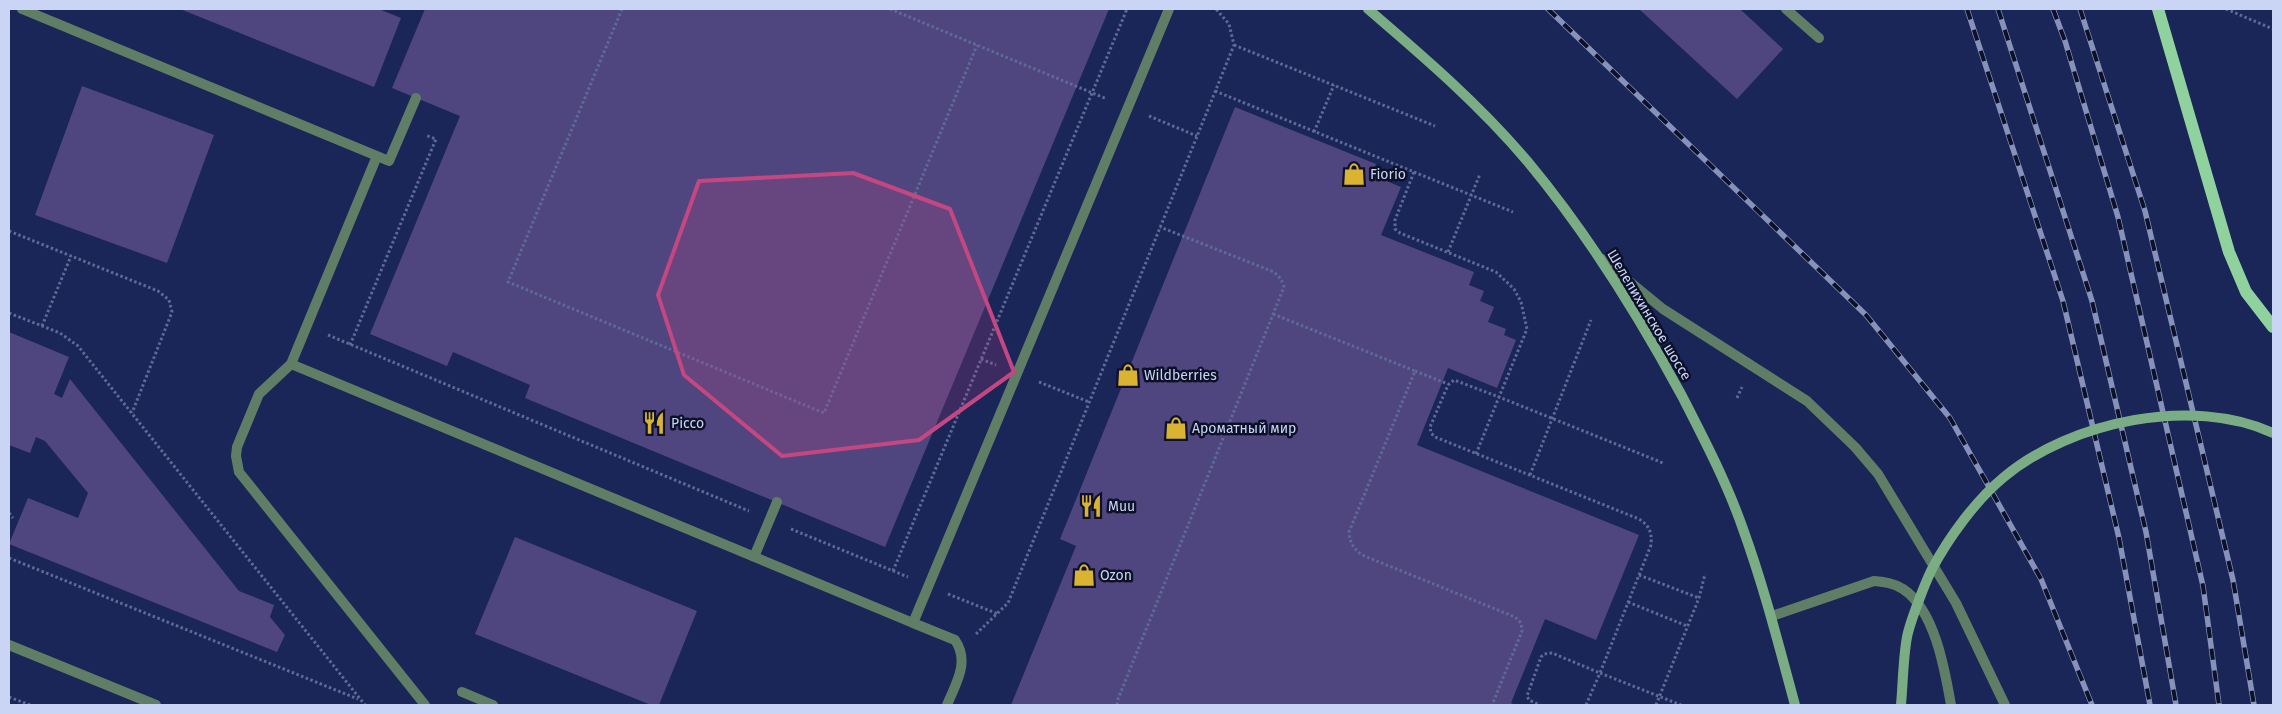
<svg xmlns="http://www.w3.org/2000/svg" width="2282" height="714" viewBox="0 0 2282 714" font-family="'Fira Sans',sans-serif">
  <style>
    .building { fill: #50467f }
    .lines { fill: none; stroke-linecap: round; stroke-linejoin: round }
    .path { stroke: #5f6a96; stroke-width: 3; stroke-dasharray: 2.5 2.5; stroke-linecap: butt }
    .lane { stroke: #5f7e65; stroke-width: 10 }
    .street { stroke: #5f7e65; stroke-width: 10 }
    .secondary { stroke: #7bad85; stroke-width: 10 }
    .primary { stroke: #90d29e; stroke-width: 12 }
    .rail-casing { stroke: #8792ba; stroke-width: 5.5 }
    .rail { stroke: #0c1128; stroke-width: 4; stroke-dasharray: 11; stroke-linecap: butt }
    .secondary-bridge { stroke: #7bad85; stroke-width: 10 }
    .marked { fill: #c44782; fill-opacity: 0.2; stroke: #c44782; stroke-width: 4; stroke-linejoin: round }
    .labels { text-anchor: middle; dominant-baseline: central; stroke-width: 5; stroke-linejoin: round; paint-order: stroke }
    .poi-label { font-size: 14px; fill: #cad5f6; stroke: #0c1128; text-anchor: start }
    .street-label { font-size: 14px; fill: #cad5f6; stroke: #0c1128 }
  </style>
  <rect width="100%" height="100%" fill="#1a2558"/>
  <!-- building -->
  <path class="building" d="M180 9H379L401 18 374 87Z
    M425 9H1109L885 547 525 398 530 385 453 352 447 366 370 334 460 116 392 88Z
    M1639 9H1740L1783 49 1737 99Z
    M82 86 214 135 167 263 35 215Z
    M1235 107 1376 164 1372 175 1401 187 1381 235 1474 272 1469 285 1484 291 1480 301 1494 307 1488 322 1506 329 1504 335 1516 340 1497 388 1448 368 1417 445 1639 535 1596 640 1545 619 1511 703 1515 705H1011L1076 546 1060 539Z
    M9 332 69 357 54 394 62 398 70 379 239 591 274 605 270 617 285 635 277 652 9 544 28 498 78 518 88 493 45 441 36 437 30 453 9 445Z
    M515 537 697 611 659 705H651L475 634Z"/>
  <g class="lines">
    <!-- path -->
    <path class="path" d="M622 9 508 282 824 413 977 45
      M890 9 1107 99
      M2226 9 2273 29
      M1234 45 1435 126
      M1215 91 1414 172 1395 220V229L1400 233 1496 272 1514 289 1521 302 1527 329 1499 397 1663 463
      M1149 116 1197 136
      M1314 132 1334 85
      M1414 172 1513 212
      M9 231 158 291 169 300 172 312 132 413
      M1448 252 1480 174
      M9 313 60 333 78 346 365 705
      M1273 314 1415 371 1349 532C1350 543 1353 548 1362 555L1515 617 1521 623 1522 631 1492 705
      M42 326 71 256
      M328 335 749 511
      M350 345 436 139 425 135
      M981 359 996 365
      M1415 371 1448 384
      M1039 382 1089 402
      M1737 398 1742 387
      M1476 454 1499 397 1454 380 1448 385 1430 427 1431 433 1435 437 1639 519C1650 526 1652 533 1651 545L1600 673 1552 653 1544 654 1541 657 1527 696 1529 700 1540 705
      M1530 475 1591 320
      M9 513 13 518
      M791 529 908 577
      M9 558 358 699
      M893 571 1127 9
      M1639 575 1699 598
      M948 594 998 614
      M1628 602 1687 626
      M976 634 1008 603 1234 45 1229 24 1216 9
      M9 697 30 705
      M1117 705 1118 699 1284 287 1281 279 1274 272 1160 227
      M1586 705 1600 673 1681 705
      M1656 705 1699 598 1705 574"/>
    <!-- lane -->
    <path class="lane" d="M22 9 377 156 291 364 913 623
      M1786 9 1819 38
      M377 156 389 161 416 98
      M1602 259 1663 309 1807 401 1855 447 1878 474 1956 603 2005 705
      M291 364 259 394 237 447 236 456 239 472 425 705
      M754 557 777 502
      M1772 616 1874 581C1884 582 1894 583 1903 589 1935 610 1945 671 1951 705
      M462 692 493 705
      M947 705C956 683 970 662 955 640L913 623 1169 9"/>
    <!-- street -->
    <path class="street" d="M9 645 156 705"/>
    <!-- secondary -->
    <path class="secondary" d="M1368 9C1424 57 1480 105 1528 162 1588 234 1637 313 1682 396 1704 439 1727 483 1743 529 1764 587 1779 646 1795 705"/>
    <!-- primary -->
    <path class="primary" d="M2158 9 2229 252 2246 292 2273 327"/>
    <defs>
      <path id="rail" d="M1548 9 1866 315 1950 418 2041 579 2092 705
        M1967 9 2063 301 2119 538 2150 705
        M1998 9 2092 301 2146 532 2176 705
        M2053 9 2065 41 2118 217 2203 586 2219 705
        M2080 9 2145 211 2233 580 2254 705"/>
    </defs>
    <!-- rail casing -->
    <use href="#rail" class="rail-casing"/>
    <!-- rail -->
    <use href="#rail" class="rail"/>
    <!-- secondary-bridge -->
    <path class="secondary-bridge" d="M1901 705C1903 683 1903 659 1907 637 1910 622 1925 583 1932 569 1949 537 1976 500 2004 477 2071 421 2193 396 2273 433"/>
  </g>
  <!-- marked area -->
  <path class="marked" d="M853 173 950 209 1014 372 919 440 782 456 684 375 658 295 699 181Z"/>
  <!-- icons -->
  <defs>
    <symbol id="shop-bare" viewBox="-9 -9 18 18"><path d="M-5-2.5h2.3a2.7 3.5 0 0 1 5.4 0H5L5.5 6h-11ZM-1.5-2.5h3a1.5 2.3 0 0 0-3 0Z" fill="#dbb333" stroke="#0c1128" stroke-width="2.5" paint-order="stroke"/></symbol>
    <symbol id="restaurant-bare" viewBox="-9 -9 18 18"><path d="M-5-6h1v4h1v-4h1v4h1v-4h1v5L-1.5 .5V6h-2V.5L-5-1ZM5-6V6H3V1.5H1.5Q1.5-4 5-6Z" fill="#dbb333" stroke="#0c1128" stroke-width="2.5" paint-order="stroke"/></symbol>
  </defs>
  <g fill-rule="evenodd">
    <use href="#shop-bare" x="1338" y="158" width="32" height="32"/>
    <use href="#shop-bare" x="1112" y="359" width="32" height="32"/>
    <use href="#restaurant-bare" x="638" y="407" width="32" height="32"/>
    <use href="#shop-bare" x="1160" y="412" width="32" height="32"/>
    <use href="#restaurant-bare" x="1075" y="490" width="32" height="32"/>
    <use href="#shop-bare" x="1068" y="559" width="32" height="32"/>
  </g>
  <g class="labels">
    <!-- poi labels -->
    <g class="poi-label">
      <text x="1370" y="174">Fiorio</text>
      <text x="1144" y="375">Wildberries</text>
      <text x="671" y="423">Picco</text>
      <text x="1192" y="428">Ароматный мир</text>
      <text x="1108" y="506">Muu</text>
      <text x="1100" y="575">Ozon</text>
    </g>
    <!-- street labels -->
    <g class="street-label">
      <text transform="translate(1649 315) rotate(59)">Шелепихинское шоссе</text>
    </g>
  </g>
  <!-- border -->
  <rect width="2282" height="714" fill="none" stroke="#cad5f6" stroke-width="20"/>
</svg>
